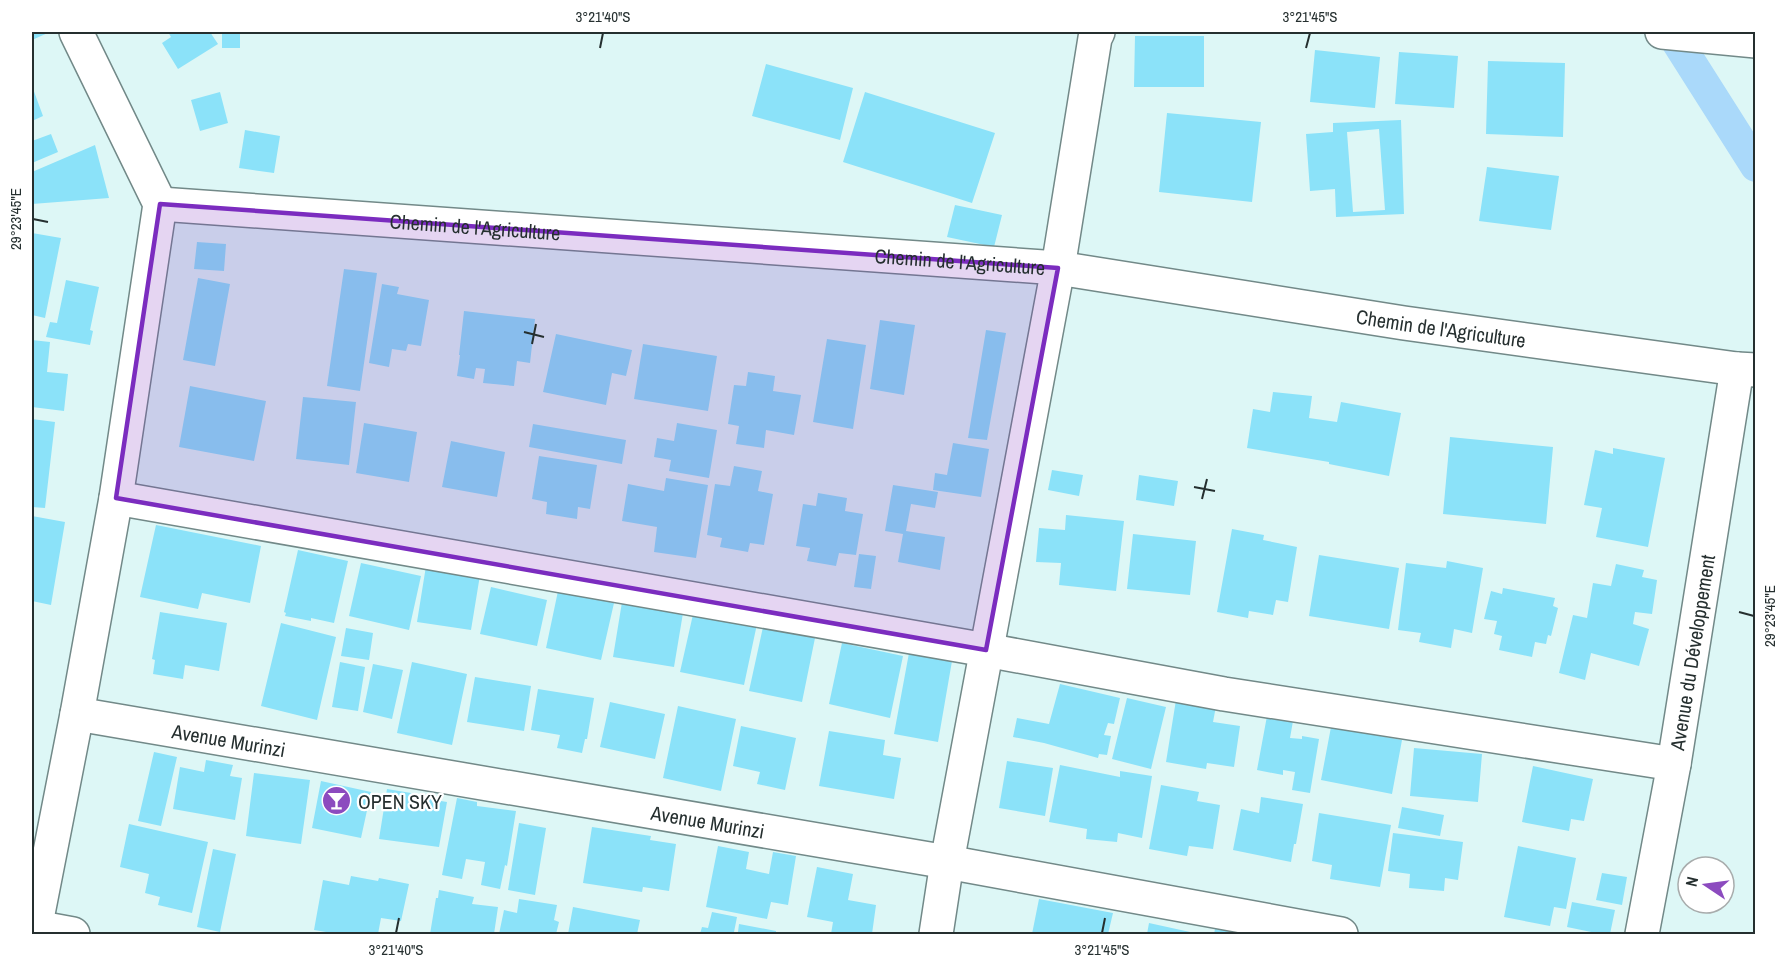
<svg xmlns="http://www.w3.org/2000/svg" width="1787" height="966" viewBox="0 0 1787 966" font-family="'Archivo Narrow',sans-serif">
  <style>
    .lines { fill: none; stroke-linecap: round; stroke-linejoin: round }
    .canal { stroke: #aad9fa; stroke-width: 32 }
    .building { fill: #8be2f9; fill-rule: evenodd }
    .minor-casing { stroke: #728988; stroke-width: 36 }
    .minor { stroke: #fff; stroke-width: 33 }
    .marked { fill: #7b2cbf; fill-opacity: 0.2; stroke: #7b2cbf; stroke-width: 4.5; stroke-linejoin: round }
    .ticks { fill: none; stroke: #252f2f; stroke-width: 2 }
    .labels { text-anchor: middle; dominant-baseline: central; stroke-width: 4.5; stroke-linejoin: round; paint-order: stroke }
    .street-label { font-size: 20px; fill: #252f2f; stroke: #fff }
    .poi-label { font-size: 20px; fill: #252f2f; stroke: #fff; text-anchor: start }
    .neatline { fill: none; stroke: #252f2f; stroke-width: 2 }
    .ticks-label { font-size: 15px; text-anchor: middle; fill: #252f2f }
  </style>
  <rect width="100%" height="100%" fill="#ddf7f6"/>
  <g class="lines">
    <!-- canal -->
    <path class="canal" d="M1671 32 1756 166"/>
  </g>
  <!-- building -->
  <path class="building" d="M32 32H50L32 40Z
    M168 32H210L218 44 178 69 162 43 171 37Z
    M222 32H240V48H222Z
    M1135 36H1204V87H1134Z
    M1315 50 1380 57 1375 108 1310 102Z
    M1399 52 1458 56 1454 108 1395 104Z
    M1488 61 1565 63 1563 137 1486 134Z
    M766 64 853 88 840 140 752 116Z
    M32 86 43 116 32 121Z
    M220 92 228 123 200 131 191 100Z
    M865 92 995 133 972 203 843 162Z
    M1167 113 1261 122 1252 202 1159 192Z
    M1401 120 1404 214 1336 217 1335 189 1310 191 1306 134 1333 132V123ZM1379 129 1385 210 1353 212 1347 132Z
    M245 130 280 136 274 173 239 168Z
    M51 134 58 152 32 163V141Z
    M95 145 109 198 32 204V172Z
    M1487 167 1559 176 1551 230 1479 221Z
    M955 205 1002 215 994 247 947 237Z
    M32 233 61 238 45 318 32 315Z
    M197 242 226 244 224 271 194 269Z
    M344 269 377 273 360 391 327 386Z
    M198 278 230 284 215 366 183 360Z
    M66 280 99 287 90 330 93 331 90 345 46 337 50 322 57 323Z
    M382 284 399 287 397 294 429 300 421 346 408 344 406 351 392 349 389 367 369 363Z
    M464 311 535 319 530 363 517 361 514 386 483 383 485 369 476 368 474 379 457 376 460 355H459Z
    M880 320 915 325 904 395 870 389Z
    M986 330 1006 333 987 440 968 438Z
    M556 334 632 350 626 376 612 373 606 405 543 392Z
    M827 339 866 345 853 429 813 422Z
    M32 340 50 342 47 372 68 374 64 411 32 407Z
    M643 344 717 356 708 411 634 399Z
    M748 372 775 376 773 391 801 395 794 435 766 430 764 448 736 444 739 426 728 424 734 385 746 386Z
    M190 386 266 401 254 461 179 447Z
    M1273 392 1312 396 1309 418 1337 422 1341 402 1401 413 1389 476 1329 464V462L1247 448 1253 409 1270 412Z
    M303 397 356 402 349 465 296 459Z
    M32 419 55 422 45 508 32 507Z
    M364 423 417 432 409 482 356 473Z
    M677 423 717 430 709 478 669 471 671 460 654 457 657 438 674 441Z
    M533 424 626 440 622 464 529 447Z
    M1450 437 1553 447 1546 524 1443 514Z
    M451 441 505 452 497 497 442 487Z
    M953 443 989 449 981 497 933 490 935 473 947 475Z
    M1613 448 1665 458 1648 547 1596 537 1602 508 1584 505 1595 450 1613 454Z
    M539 456 597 465 590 509 578 507 577 519 546 514 547 502 532 499Z
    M734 466 762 471 758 491 773 494 764 545 750 543 748 552 720 547 722 538 707 535 715 484 730 486Z
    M1052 470 1083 475 1079 496 1048 490Z
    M1139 475 1178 481 1174 506 1136 500Z
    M666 478 708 485 696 558 654 552 657 527 622 521 628 484 664 491Z
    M893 485 938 492 935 508 911 504 906 531 945 537 940 570 898 562 903 534 885 531Z
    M818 493 847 498 845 511 863 514 856 555 839 553 836 566 807 561 810 548 796 546 803 504 816 506Z
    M1066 515 1124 521 1116 591 1059 585 1061 563 1036 562 1039 528 1065 530Z
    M32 516 65 522 51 605 32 601Z
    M156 525 261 546 250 603 202 593 198 609 140 597Z
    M1232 529 1264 535 1263 540 1297 547 1288 602 1276 600 1273 615 1249 611 1248 618 1217 612Z
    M1133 534 1196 541 1190 595 1127 589Z
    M298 550 348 561 334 623 311 618V621L285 616 286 613 284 612Z
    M859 554 876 556 871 589 854 587Z
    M1319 555 1399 568 1389 629 1309 616Z
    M1447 561 1483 568 1472 633 1454 629 1451 648 1419 642 1421 633 1398 630 1406 563 1446 568Z
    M361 563 421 576 409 630 349 616Z
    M1616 564 1644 570 1642 577 1657 580 1652 614 1635 612 1633 624 1649 629 1639 666 1591 653 1585 680 1559 673 1573 615 1587 618 1593 583 1611 586Z
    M426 566 480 575 471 630 417 622Z
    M491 587 547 600 537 646 480 634Z
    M1503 588 1555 598 1553 606 1558 608 1551 636 1548 635 1546 644 1535 642 1532 657 1499 650 1502 636 1494 634 1497 621 1484 619 1491 591 1502 594Z
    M558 591 614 603 601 660 546 648Z
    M623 596 684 607 674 667 613 657Z
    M694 610 757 624 744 685 680 672Z
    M160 612 227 623 219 671 185 665 183 679 153 674 155 660 152 659Z
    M281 623 336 637 317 720 261 706Z
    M763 627 815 638 802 702 749 691Z
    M346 628 373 633 369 660 341 656Z
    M842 643 903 656 890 718 829 704Z
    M909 653 952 661 938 742 894 734Z
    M340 662 365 667 358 711 332 707Z
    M412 662 467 674 452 745 397 733Z
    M373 664 403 670 392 719 363 712Z
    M475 677 531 686 524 731 467 722Z
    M1060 684 1120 698 1114 724 1108 723 1104 735 1111 736 1107 755 1099 754 1098 758 1044 743 1013 737 1017 718 1049 724Z
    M538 689 594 698 587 739H585L582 753 557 748 560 735 531 730Z
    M1127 698 1166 707 1151 769 1112 759Z
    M1176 700 1216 706 1213 722 1240 726 1234 767 1207 763 1206 769 1166 762Z
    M610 702 665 714 655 759 600 747Z
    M678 706 736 719 721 791 663 778Z
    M1267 716 1293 721 1290 738 1302 739V736L1319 739 1310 793 1292 790 1295 772 1283 770V775L1257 770Z
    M741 726 796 738 785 790 757 784 760 772 733 766Z
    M1331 727 1402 740 1392 794 1321 780Z
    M829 731 885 740 883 755 901 758 894 799 819 786Z
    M1414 748 1482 754 1478 802 1410 796Z
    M154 752 177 757 161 826 138 821Z
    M206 760 233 765 230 776 242 778 235 820 173 809 180 767 204 772Z
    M1007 761 1053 768 1045 816 999 808Z
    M1060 765 1120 777V771L1152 776 1142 838 1118 833 1117 842 1086 839 1087 829 1049 822Z
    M1533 766 1593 779 1584 821 1571 819 1569 831 1522 822Z
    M254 773 310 780 301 844 246 836Z
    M321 781 371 792 361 838 312 828Z
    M1161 785 1199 792 1197 801 1220 805 1213 849 1189 846 1187 856 1149 849Z
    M387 789 417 794V797L447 802 439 847 379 839Z
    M1261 797 1303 804 1296 844H1294L1291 862 1233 850 1241 809 1259 813Z
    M457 798 477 802V806L516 811 507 866 505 865 500 889 481 885 485 862 466 859 462 879 442 875Z
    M1402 807 1444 815 1440 836 1398 828Z
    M1319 813 1391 825 1380 887 1330 879 1332 865 1312 861Z
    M519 823 546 828 535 895 508 890Z
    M129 824 208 842 192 913 158 905 160 897 145 893 149 874 120 867Z
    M592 827 651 836 650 840 676 844 669 891 643 887 642 892 583 883Z
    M1393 833 1463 842 1458 880 1445 878 1444 891 1409 888 1410 874 1388 871Z
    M718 846 749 852 746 869 769 874 773 852 796 856 788 905 771 902 767 919 706 907Z
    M1518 846 1576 858 1566 909 1554 907 1550 926 1504 917Z
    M213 849 236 854 220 932 197 927Z
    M817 867 853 874 848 900 876 905 872 934H831L833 922 807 917Z
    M1602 873 1627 877 1622 905 1596 900Z
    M351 876 378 881 379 878 409 884 401 921 381 918 378 934H338L314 930 323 880 349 885Z
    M439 890 474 897 472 904 498 907 494 934H430L436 898H438Z
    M519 899 557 905 554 920 559 922 556 934H499L504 910 517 913Z
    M1039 899 1113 913 1108 934H1032Z
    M1572 902 1615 910 1610 934H1601L1567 927Z
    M573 907 640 920 637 934H568Z
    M712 912 737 917 734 932H738L739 924 776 931V934H700L702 927 708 928Z
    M1149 923 1190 932 1189 934H1147Z
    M1215 929 1245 933V934H1214Z"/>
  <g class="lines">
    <defs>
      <g id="minor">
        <path d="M1662 32 1756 41"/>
        <path id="s1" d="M160 204 1058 268 1404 323 1737 369 1756 370"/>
        <path d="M116 498 986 650 1224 694 1674 764"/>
        <path id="s2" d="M77 714 947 862 1341 934"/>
        <path d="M35 927 73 934"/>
        <path d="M34 934 77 714 116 498 160 204 76 32"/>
        <path d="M936 934 947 862 1058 268 1095 38 1098 32"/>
        <path id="s3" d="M1642 934 1674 764 1737 369"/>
      </g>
    </defs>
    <!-- minor casing -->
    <use href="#minor" class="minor-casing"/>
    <!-- minor -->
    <use href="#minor" class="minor"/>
  </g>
  <!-- marked area -->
  <path class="marked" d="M160 204 1058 268 986 650 116 498Z"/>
  <!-- ticks -->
  <path class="ticks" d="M600 48 603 33M1306 48 1310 33M33 219 48 222M524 332 544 337M532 344 536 324M1194 487 1215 491M1202 499 1207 479M1739 612 1754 616M396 933 399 918M1102 933 1105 918"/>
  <!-- icons -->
  <defs>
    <symbol id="bar-disc" viewBox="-11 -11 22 22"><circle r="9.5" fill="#8c4bbf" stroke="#fff"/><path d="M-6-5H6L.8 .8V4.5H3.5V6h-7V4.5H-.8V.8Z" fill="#fff"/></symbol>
  </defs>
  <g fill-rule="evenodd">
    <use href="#bar-disc" x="320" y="784" width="33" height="33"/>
  </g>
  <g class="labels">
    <!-- street labels -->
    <g class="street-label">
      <text stroke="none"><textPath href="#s1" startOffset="316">Chemin de l'Agriculture</textPath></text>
      <text stroke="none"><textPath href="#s1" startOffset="802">Chemin de l'Agriculture</textPath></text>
      <text stroke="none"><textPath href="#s1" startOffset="1288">Chemin de l'Agriculture</textPath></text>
      <text stroke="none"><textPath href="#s3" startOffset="286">Avenue du Développement</textPath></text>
      <text stroke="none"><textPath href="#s2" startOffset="154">Avenue Murinzi</textPath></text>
      <text stroke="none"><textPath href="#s2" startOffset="640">Avenue Murinzi</textPath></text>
    </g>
    <!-- poi labels -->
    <g class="poi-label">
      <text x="358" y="801">OPEN SKY</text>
    </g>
  </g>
  <!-- border -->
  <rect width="1787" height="966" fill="none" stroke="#ffffff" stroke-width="66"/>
  <!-- north arrow -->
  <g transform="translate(1706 885) rotate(283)"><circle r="28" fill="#ffffff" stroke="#a8acac" stroke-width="1.5"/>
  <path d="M0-4.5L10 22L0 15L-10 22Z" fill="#8c4bbf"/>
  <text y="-9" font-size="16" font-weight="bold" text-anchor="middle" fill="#252f2f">N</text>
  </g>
  <rect x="33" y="33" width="1721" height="900" class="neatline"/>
  <g class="ticks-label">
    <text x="603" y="22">3°21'40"S</text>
    <text x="1310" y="22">3°21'45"S</text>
    <text transform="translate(16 219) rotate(-90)" y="5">29°23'45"E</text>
    <text transform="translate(1770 616) rotate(-90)" y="5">29°23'45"E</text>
    <text x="396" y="955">3°21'40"S</text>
    <text x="1102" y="955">3°21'45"S</text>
  </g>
</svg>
